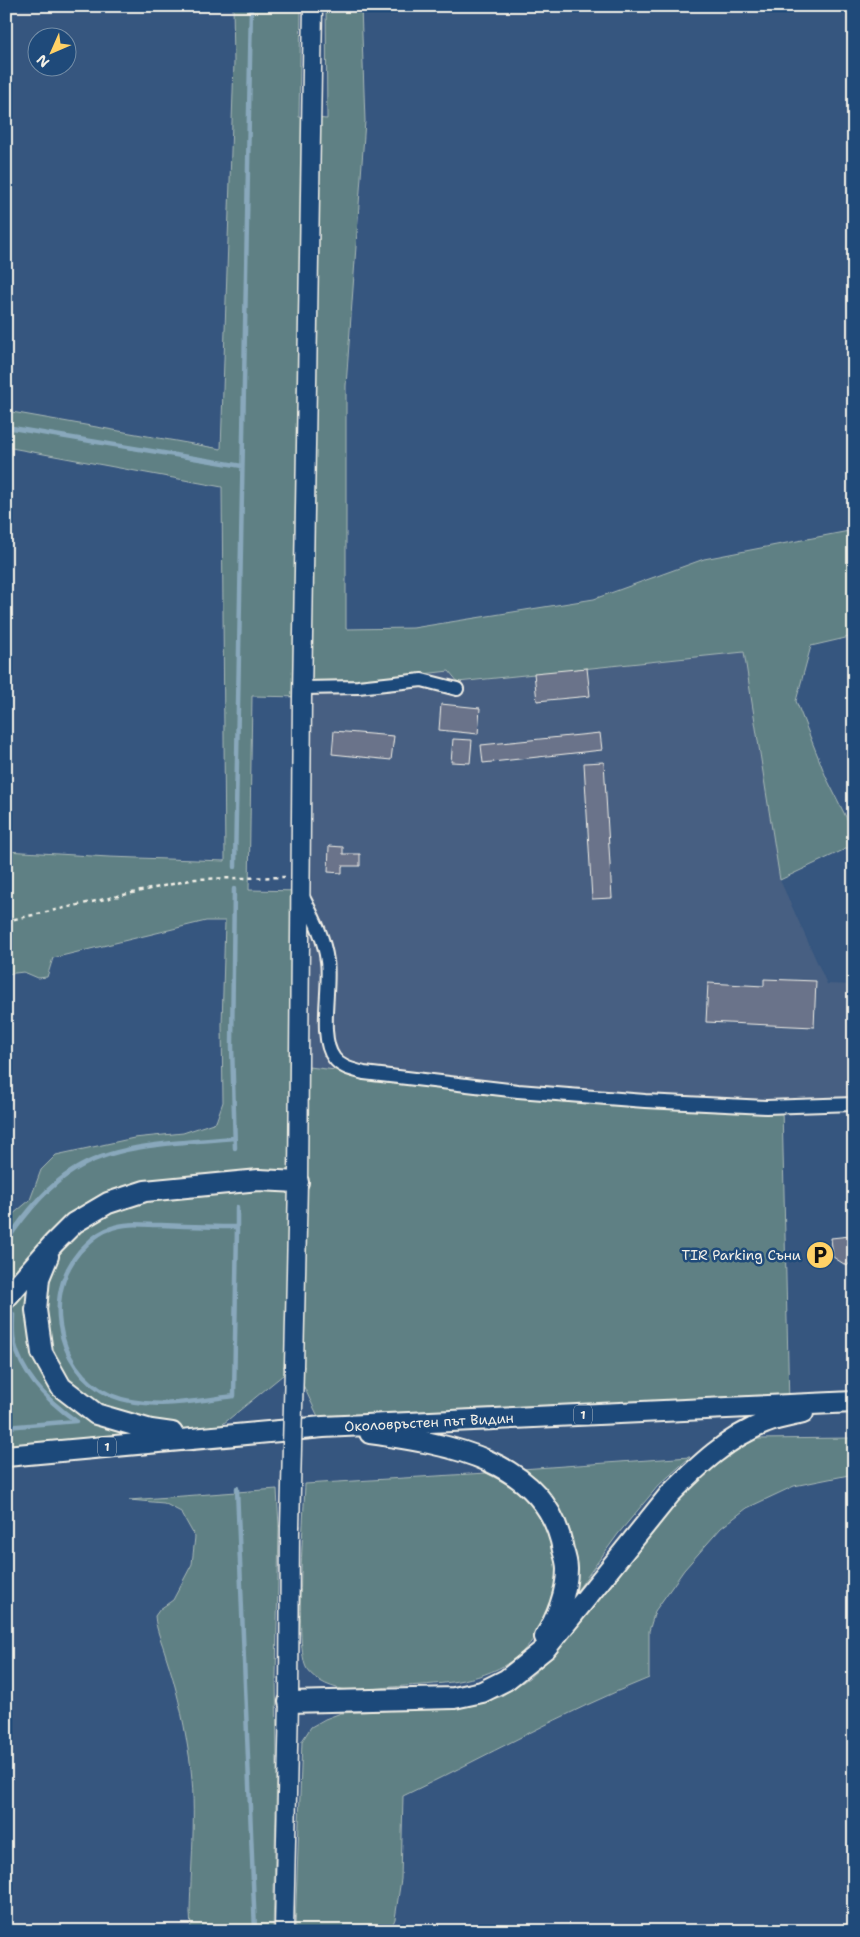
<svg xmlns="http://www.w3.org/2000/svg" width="860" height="1937" viewBox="0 0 860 1937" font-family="'Shantell Sans',sans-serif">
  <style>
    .built { fill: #465f82 }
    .green { fill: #5e8084; stroke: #a9b8b6 }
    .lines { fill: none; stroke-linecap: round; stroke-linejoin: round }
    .stream { stroke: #89a8bc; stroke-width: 4.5 }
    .building { fill: #6a738a; stroke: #f4f1e8 }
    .minor-casing { stroke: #f4f1e8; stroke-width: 16 }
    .secondary-casing { stroke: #f4f1e8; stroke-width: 21 }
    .primary-casing { stroke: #f4f1e8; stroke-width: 24 }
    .path { stroke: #f4f1e8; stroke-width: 2.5; stroke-dasharray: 4 4; stroke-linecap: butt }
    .minor { stroke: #1f4a7a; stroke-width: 12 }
    .secondary { stroke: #1f4a7a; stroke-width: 18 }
    .primary { stroke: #1f4a7a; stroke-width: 20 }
    .secondary-bridge-casing { stroke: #f4f1e8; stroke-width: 21; stroke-linecap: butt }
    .secondary-bridge { stroke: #1f4a7a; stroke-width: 18 }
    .labels { text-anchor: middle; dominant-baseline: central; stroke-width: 5; stroke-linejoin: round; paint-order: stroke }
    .shield { fill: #1f4a7a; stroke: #b4bfc7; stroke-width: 1 }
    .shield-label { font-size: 12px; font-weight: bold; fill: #f4f1e8 }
    .poi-label { font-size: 14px; fill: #f4f1e8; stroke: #1f4a7a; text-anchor: end }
    .street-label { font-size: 14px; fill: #f4f1e8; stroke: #1f4a7a }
  </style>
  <rect width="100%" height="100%" fill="#36567f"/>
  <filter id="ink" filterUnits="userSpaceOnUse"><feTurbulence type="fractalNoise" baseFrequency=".02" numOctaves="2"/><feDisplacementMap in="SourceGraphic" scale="10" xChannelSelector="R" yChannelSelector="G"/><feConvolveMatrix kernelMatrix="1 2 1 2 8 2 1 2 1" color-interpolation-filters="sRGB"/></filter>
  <g filter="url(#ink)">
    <!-- built -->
    <path class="built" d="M744 652 780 880 827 984 854 985V1104L784 1107 364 1073 299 1066 303 688 449 671 459 682Z"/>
    <!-- green -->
    <path class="green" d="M233 6H301L299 117 327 119 326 6H361L365 121 346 386V629L413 628 594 599 704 559 854 530V636L811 646 796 701 826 777 847 819 854 817V845L780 880 744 652 458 682 449 671 303 688 302 697 252 696 249 890 300 891 299 1066 364 1073 782 1108 789 1405 323 1427 294 1366 207 1437 6 1456V1220L30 1200 41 1170 56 1155 134 1138 183 1133 216 1122 223 1102 222 1025 225 921H206L53 958 47 977 38 978 24 972 6 974V851L109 857 225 861 222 487 6 447V411L221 449 234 62Z
      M854 1438V1474L794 1486 747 1508 721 1528 684 1570 655 1611 649 1631V1678C564 1712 485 1757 403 1796L401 1879 395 1919 390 1931H295L302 1741 311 1727 325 1719 341 1713 436 1708 470 1704 500 1697 529 1678 553 1656 668 1501 743 1443 755 1439Z
      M690 1457 658 1486 618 1534 576 1592 575 1574 522 1469Z
      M486 1473C503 1482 522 1491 535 1506 575 1552 555 1636 505 1665 470 1685 429 1684 391 1687 377 1688 363 1691 349 1690 334 1689 316 1682 307 1669 294 1650 304 1515 305 1484Z
      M277 1489 279 1527 276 1675 277 1767 273 1931H191L190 1912C191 1858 198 1802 188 1749 183 1717 176 1686 166 1656 162 1642 156 1630 155 1616L160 1609 173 1600 192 1564 195 1537 181 1512 164 1503 129 1500Z"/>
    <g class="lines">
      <!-- stream -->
      <path class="stream" d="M6 427 242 466
        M235 867 251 6
        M234 889 232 1046 235 1148
        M237 1207V1227L234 1396C194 1401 148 1411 110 1395 53 1369 41 1285 87 1244 94 1237 102 1231 112 1228 127 1222 145 1225 161 1225 186 1226 212 1227 237 1227
        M6 1242C24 1215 46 1187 74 1170 118 1142 184 1143 234 1138
        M6 1323 13 1314C13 1323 12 1333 14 1342 22 1375 49 1402 76 1421
        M6 1427 76 1421
        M237 1488 255 1931"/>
    </g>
    <!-- building -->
    <path class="building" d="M587 668 590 696 537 701 534 673Z
      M441 704 480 708 478 734 439 730Z
      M334 731 394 736 391 760 332 754Z
      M600 733 602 750 483 763 481 745Z
      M453 739 472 740 470 763 451 762Z
      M604 762 612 898 592 899 584 763Z
      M329 846 343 847V854H360V866H342V873L328 872Z
      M764 979 816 981 814 1027 706 1022 708 983 764 986Z
      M850 1236 851 1245 854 1248V1258L847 1266 833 1257 831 1238Z"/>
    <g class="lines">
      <defs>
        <path id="minor" d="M303 688 358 687 422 680 457 689
          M301 893C312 915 324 936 327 961 331 987 318 1037 334 1058 341 1068 354 1070 364 1073L518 1091 645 1101 766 1107 854 1104"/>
        <path id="secondary" d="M294 1366 298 1182 302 697 313 6
          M284 1931 289 1702 290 1527"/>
        <path id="primary" d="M48 1256 39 1278 36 1310 42 1353 61 1387 96 1414 151 1430 172 1433
          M6 1298 54 1243 74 1223 108 1203 145 1191 259 1180 298 1182
          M370 1433C447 1444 547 1459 563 1550 565 1556 567 1563 567 1569 567 1592 557 1618 545 1637
          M6 1456 323 1427 854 1402
          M289 1702 454 1698 482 1692 506 1680 546 1648 670 1494C698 1466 728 1437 765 1423 777 1418 790 1416 803 1413"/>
      </defs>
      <!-- minor casing -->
      <use href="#minor" class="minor-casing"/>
      <!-- secondary casing -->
      <use href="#secondary" class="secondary-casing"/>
      <!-- primary casing -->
      <use href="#primary" class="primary-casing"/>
      <!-- path -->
      <path class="path" d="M6 921 195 879 285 877"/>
      <!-- minor -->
      <use href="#minor" class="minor"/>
      <!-- secondary -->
      <use href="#secondary" class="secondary"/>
      <!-- primary -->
      <use href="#primary" class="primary"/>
      <defs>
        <path id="secondary-bridge" d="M290 1527 294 1366"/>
      </defs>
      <!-- secondary-bridge casing -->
      <use href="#secondary-bridge" class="secondary-bridge-casing"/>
      <!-- secondary-bridge -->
      <use href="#secondary-bridge" class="secondary-bridge"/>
    </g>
  </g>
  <!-- icons -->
  <defs>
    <symbol id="parking-disc" viewBox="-11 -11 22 22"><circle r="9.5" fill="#ffd166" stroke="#1f4a7a"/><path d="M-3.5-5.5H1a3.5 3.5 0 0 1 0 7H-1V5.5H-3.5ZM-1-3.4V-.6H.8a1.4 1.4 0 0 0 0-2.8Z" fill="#111"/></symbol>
  </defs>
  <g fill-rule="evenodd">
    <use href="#parking-disc" x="804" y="1239" width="32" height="32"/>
  </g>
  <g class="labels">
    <!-- shield labels -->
    <g class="shield">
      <rect x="574" y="1405.5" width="18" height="19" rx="4"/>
      <rect x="98" y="1437.5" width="18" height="19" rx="4"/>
    </g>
    <g class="shield-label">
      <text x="583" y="1415">1</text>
      <text x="107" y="1447">1</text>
    </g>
    <!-- poi labels -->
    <g class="poi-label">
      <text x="801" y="1255">TIR Parking Съни</text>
    </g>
    <!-- street labels -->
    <g class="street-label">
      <text transform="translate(429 1422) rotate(-3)">Околовръстен път Видин</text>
    </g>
  </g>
  <!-- margin -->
  <rect width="860" height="1937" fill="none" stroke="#1f4a7a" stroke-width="25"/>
  <rect x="12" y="12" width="835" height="1912" fill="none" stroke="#f4f1e8" stroke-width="2" filter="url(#ink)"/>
  <!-- north arrow -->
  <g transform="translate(52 52) rotate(225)"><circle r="24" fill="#1f4a7a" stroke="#748da6"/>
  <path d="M0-4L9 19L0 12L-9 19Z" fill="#ffd166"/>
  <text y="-8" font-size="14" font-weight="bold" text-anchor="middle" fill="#f4f1e8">N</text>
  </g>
</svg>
